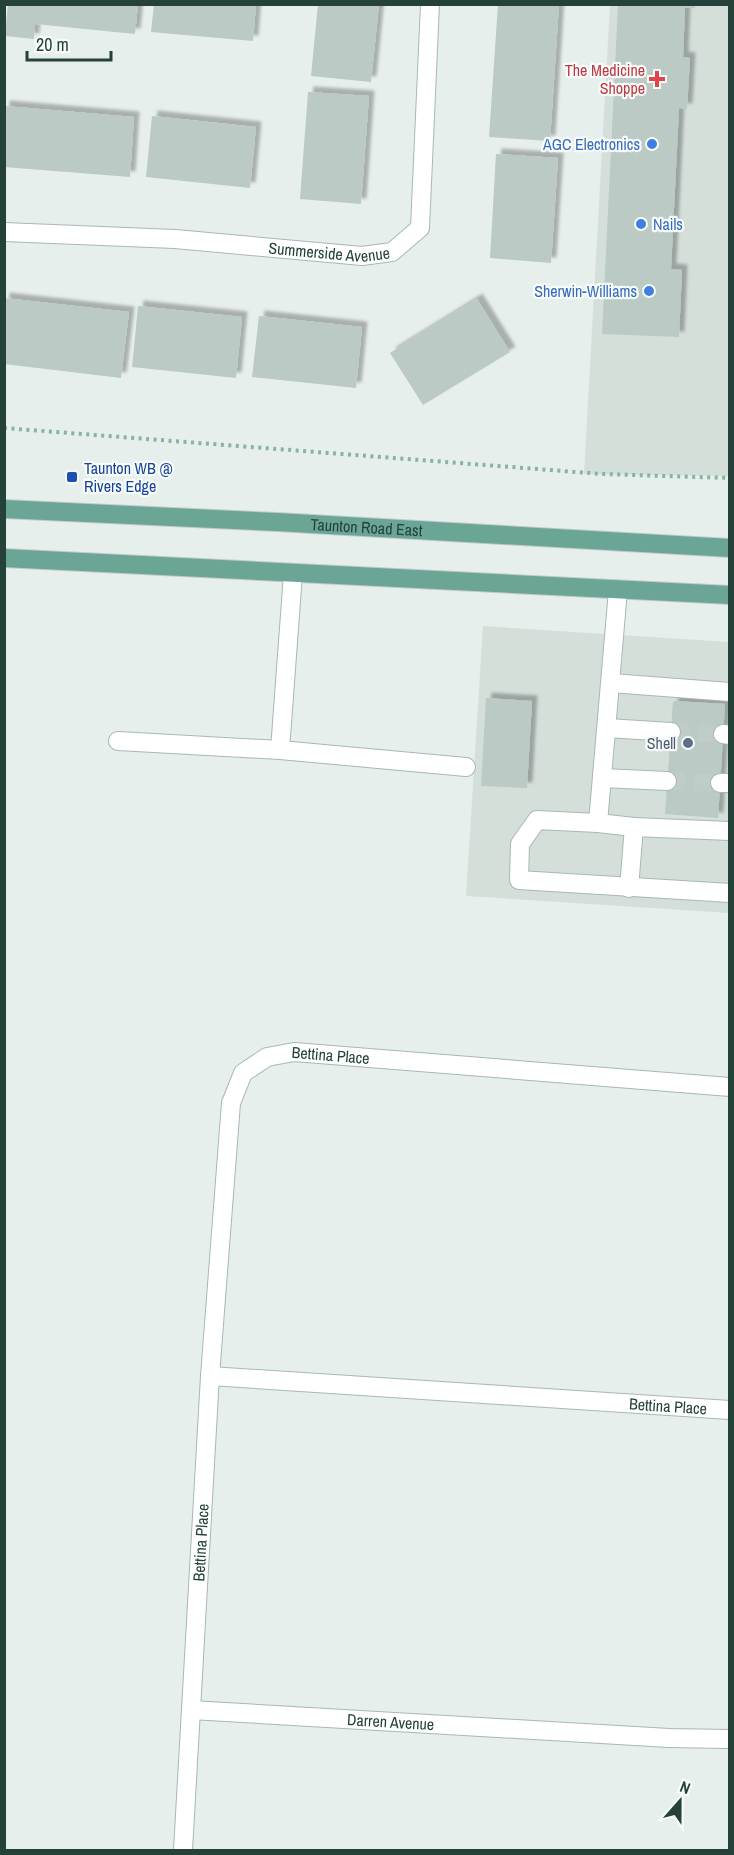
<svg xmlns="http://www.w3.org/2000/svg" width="734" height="1855" viewBox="0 0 734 1855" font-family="'Archivo Narrow',sans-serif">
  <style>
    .built { fill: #d4dfda }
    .building { fill: #bbcac4; filter: url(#shadow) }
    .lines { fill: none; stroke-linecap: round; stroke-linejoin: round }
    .minor-tunnel { stroke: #bfccc8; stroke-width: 18; stroke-dasharray: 18 9; stroke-linecap: butt }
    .minor-casing { stroke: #a8b8b2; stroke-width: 20 }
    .major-casing { stroke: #c2cac8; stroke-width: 20 }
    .path { stroke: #86b3a5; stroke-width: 4; stroke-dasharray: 3 4.5; stroke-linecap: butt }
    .minor { stroke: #fff; stroke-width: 18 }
    .major { stroke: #6aa596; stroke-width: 18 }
    .health-dot { fill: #e0444e; stroke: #f7fbf9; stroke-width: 2 }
    .shop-dot { fill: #3f7fe0; stroke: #f7fbf9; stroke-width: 2 }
    .transit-dot { fill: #1a4fb4; stroke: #f7fbf9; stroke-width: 2 }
    .service-dot { fill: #5c6f8a; stroke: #f7fbf9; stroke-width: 2 }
    .labels { text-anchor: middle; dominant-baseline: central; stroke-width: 4.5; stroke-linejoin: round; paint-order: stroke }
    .health-label { font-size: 16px; fill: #be3a42; stroke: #f7fbf9; text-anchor: end }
    .shop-label { font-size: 16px; fill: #366cbe; stroke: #f7fbf9; text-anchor: end }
    .street-label { font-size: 16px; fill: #24423a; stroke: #f7fbf9 }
    .transit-label { font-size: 16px; fill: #164399; stroke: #f7fbf9; text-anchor: start }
    .service-label { font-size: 16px; fill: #4e5e75; stroke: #f7fbf9; text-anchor: end }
  </style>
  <defs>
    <filter id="shadow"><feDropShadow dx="5.5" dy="-5.5" stdDeviation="1.5" flood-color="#0004"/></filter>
  </defs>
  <rect width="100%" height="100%" fill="#e6efeb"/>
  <!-- built -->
  <path class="built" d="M610 5H729V476L584 474Z
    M483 626 729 642V913L466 896Z"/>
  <!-- building -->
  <path class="building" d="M8 4H138L135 34 35 24 34 39 5 36Z
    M154 4H256L253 41 151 32Z
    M318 4H379L371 82 311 76Z
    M498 4H559L550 141 489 137Z
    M618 5H695V8H685L683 57 690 58 687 109 679 108 671 269 682 270 679 337 602 334Z
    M308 92 369 96 361 204 300 199Z
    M4 106 134 117 130 177 4 167Z
    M152 116 256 127 250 188 146 177Z
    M496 154 558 158 551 263 490 258Z
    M4 298 129 312 121 378 4 364Z
    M477 299 510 352 423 405 390 353Z
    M138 306 242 317 236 378 132 367Z
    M259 316 362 327 356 388 252 377Z
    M486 698 532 701 527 788 481 786Z
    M673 701 725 704 718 818 665 814Z"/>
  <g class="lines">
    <!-- minor-tunnel -->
    <path class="minor-tunnel" d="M671 732 723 734
      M667 781 720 783"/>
    <defs>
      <g id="minor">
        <path id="s1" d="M4 232 175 239 362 256 392 252 420 228 430 4"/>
        <path d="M293 574 280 750 466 767"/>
        <path d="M618 590 598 823 634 827 730 831"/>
        <path d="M611 683 730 692"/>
        <path d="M607 728 671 732"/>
        <path d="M723 734 730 735"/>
        <path d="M118 741 280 750"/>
        <path d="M602 778 667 781"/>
        <path d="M720 783H730"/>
        <path d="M598 823 537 820 520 844 519 880 730 893"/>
        <path d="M629 888 634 827"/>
        <path id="s2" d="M210 1376 730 1410"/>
        <path id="s3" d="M191 1710 669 1738 730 1739"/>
        <path id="s4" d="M183 1850 210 1376 231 1103 243 1073 267 1057 294 1052 730 1087"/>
      </g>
      <g id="major">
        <path id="s5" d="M4 509 277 522 730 548"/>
        <path d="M4 558 730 595"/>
      </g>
    </defs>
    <!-- minor casing -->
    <use href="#minor" class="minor-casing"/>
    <!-- major casing -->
    <use href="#major" class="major-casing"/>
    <!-- path -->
    <path class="path" d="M4 428 602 474 730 478"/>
    <!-- minor -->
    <use href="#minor" class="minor"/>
    <!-- major -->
    <use href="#major" class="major"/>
  </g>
  <!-- markers -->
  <path class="health-dot" d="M654 70h6v6h6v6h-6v6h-6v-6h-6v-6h6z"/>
  <g class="shop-dot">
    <circle cx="652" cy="144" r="6"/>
    <circle cx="641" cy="224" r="6"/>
    <circle cx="649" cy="291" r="6"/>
  </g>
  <rect class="transit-dot" x="66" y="471" width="12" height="12" rx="3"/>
  <circle class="service-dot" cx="688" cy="743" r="6"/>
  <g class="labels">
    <!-- health labels -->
    <g class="health-label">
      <text x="645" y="70">The Medicine<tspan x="645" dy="18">Shoppe</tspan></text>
    </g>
    <!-- shop labels -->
    <g class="shop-label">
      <text x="640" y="144">AGC Electronics</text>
      <text x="653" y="224" text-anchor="start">Nails</text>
      <text x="637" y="291">Sherwin-Williams</text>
    </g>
    <!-- street labels -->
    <g class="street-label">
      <text stroke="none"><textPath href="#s1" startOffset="326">Summerside Avenue</textPath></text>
      <text stroke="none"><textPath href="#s5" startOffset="363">Taunton Road East</textPath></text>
      <text stroke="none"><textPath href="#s4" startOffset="874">Bettina Place</textPath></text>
      <text stroke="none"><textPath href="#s2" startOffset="459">Bettina Place</textPath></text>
      <text stroke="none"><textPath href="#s4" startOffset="308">Bettina Place</textPath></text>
      <text stroke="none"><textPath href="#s3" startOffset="200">Darren Avenue</textPath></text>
    </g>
    <!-- transit labels -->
    <g class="transit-label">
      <text x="84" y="468">Taunton WB @<tspan x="84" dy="18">Rivers Edge</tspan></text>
    </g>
    <!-- service labels -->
    <g class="service-label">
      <text x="676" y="743">Shell</text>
    </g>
  </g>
  <!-- border -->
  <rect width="734" height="1855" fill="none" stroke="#24423a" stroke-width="12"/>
  <!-- north arrow -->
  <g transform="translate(680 1801) rotate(21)" stroke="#f7fbf9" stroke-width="4.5" paint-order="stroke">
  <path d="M0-4.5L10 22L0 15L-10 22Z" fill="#24423a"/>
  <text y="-9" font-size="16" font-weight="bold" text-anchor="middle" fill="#24423a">N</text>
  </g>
  <!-- scale -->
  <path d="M27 51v9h84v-9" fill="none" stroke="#24423a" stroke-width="3"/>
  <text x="36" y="51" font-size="18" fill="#24423a" stroke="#f7fbf9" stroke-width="4.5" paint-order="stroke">20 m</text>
</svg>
